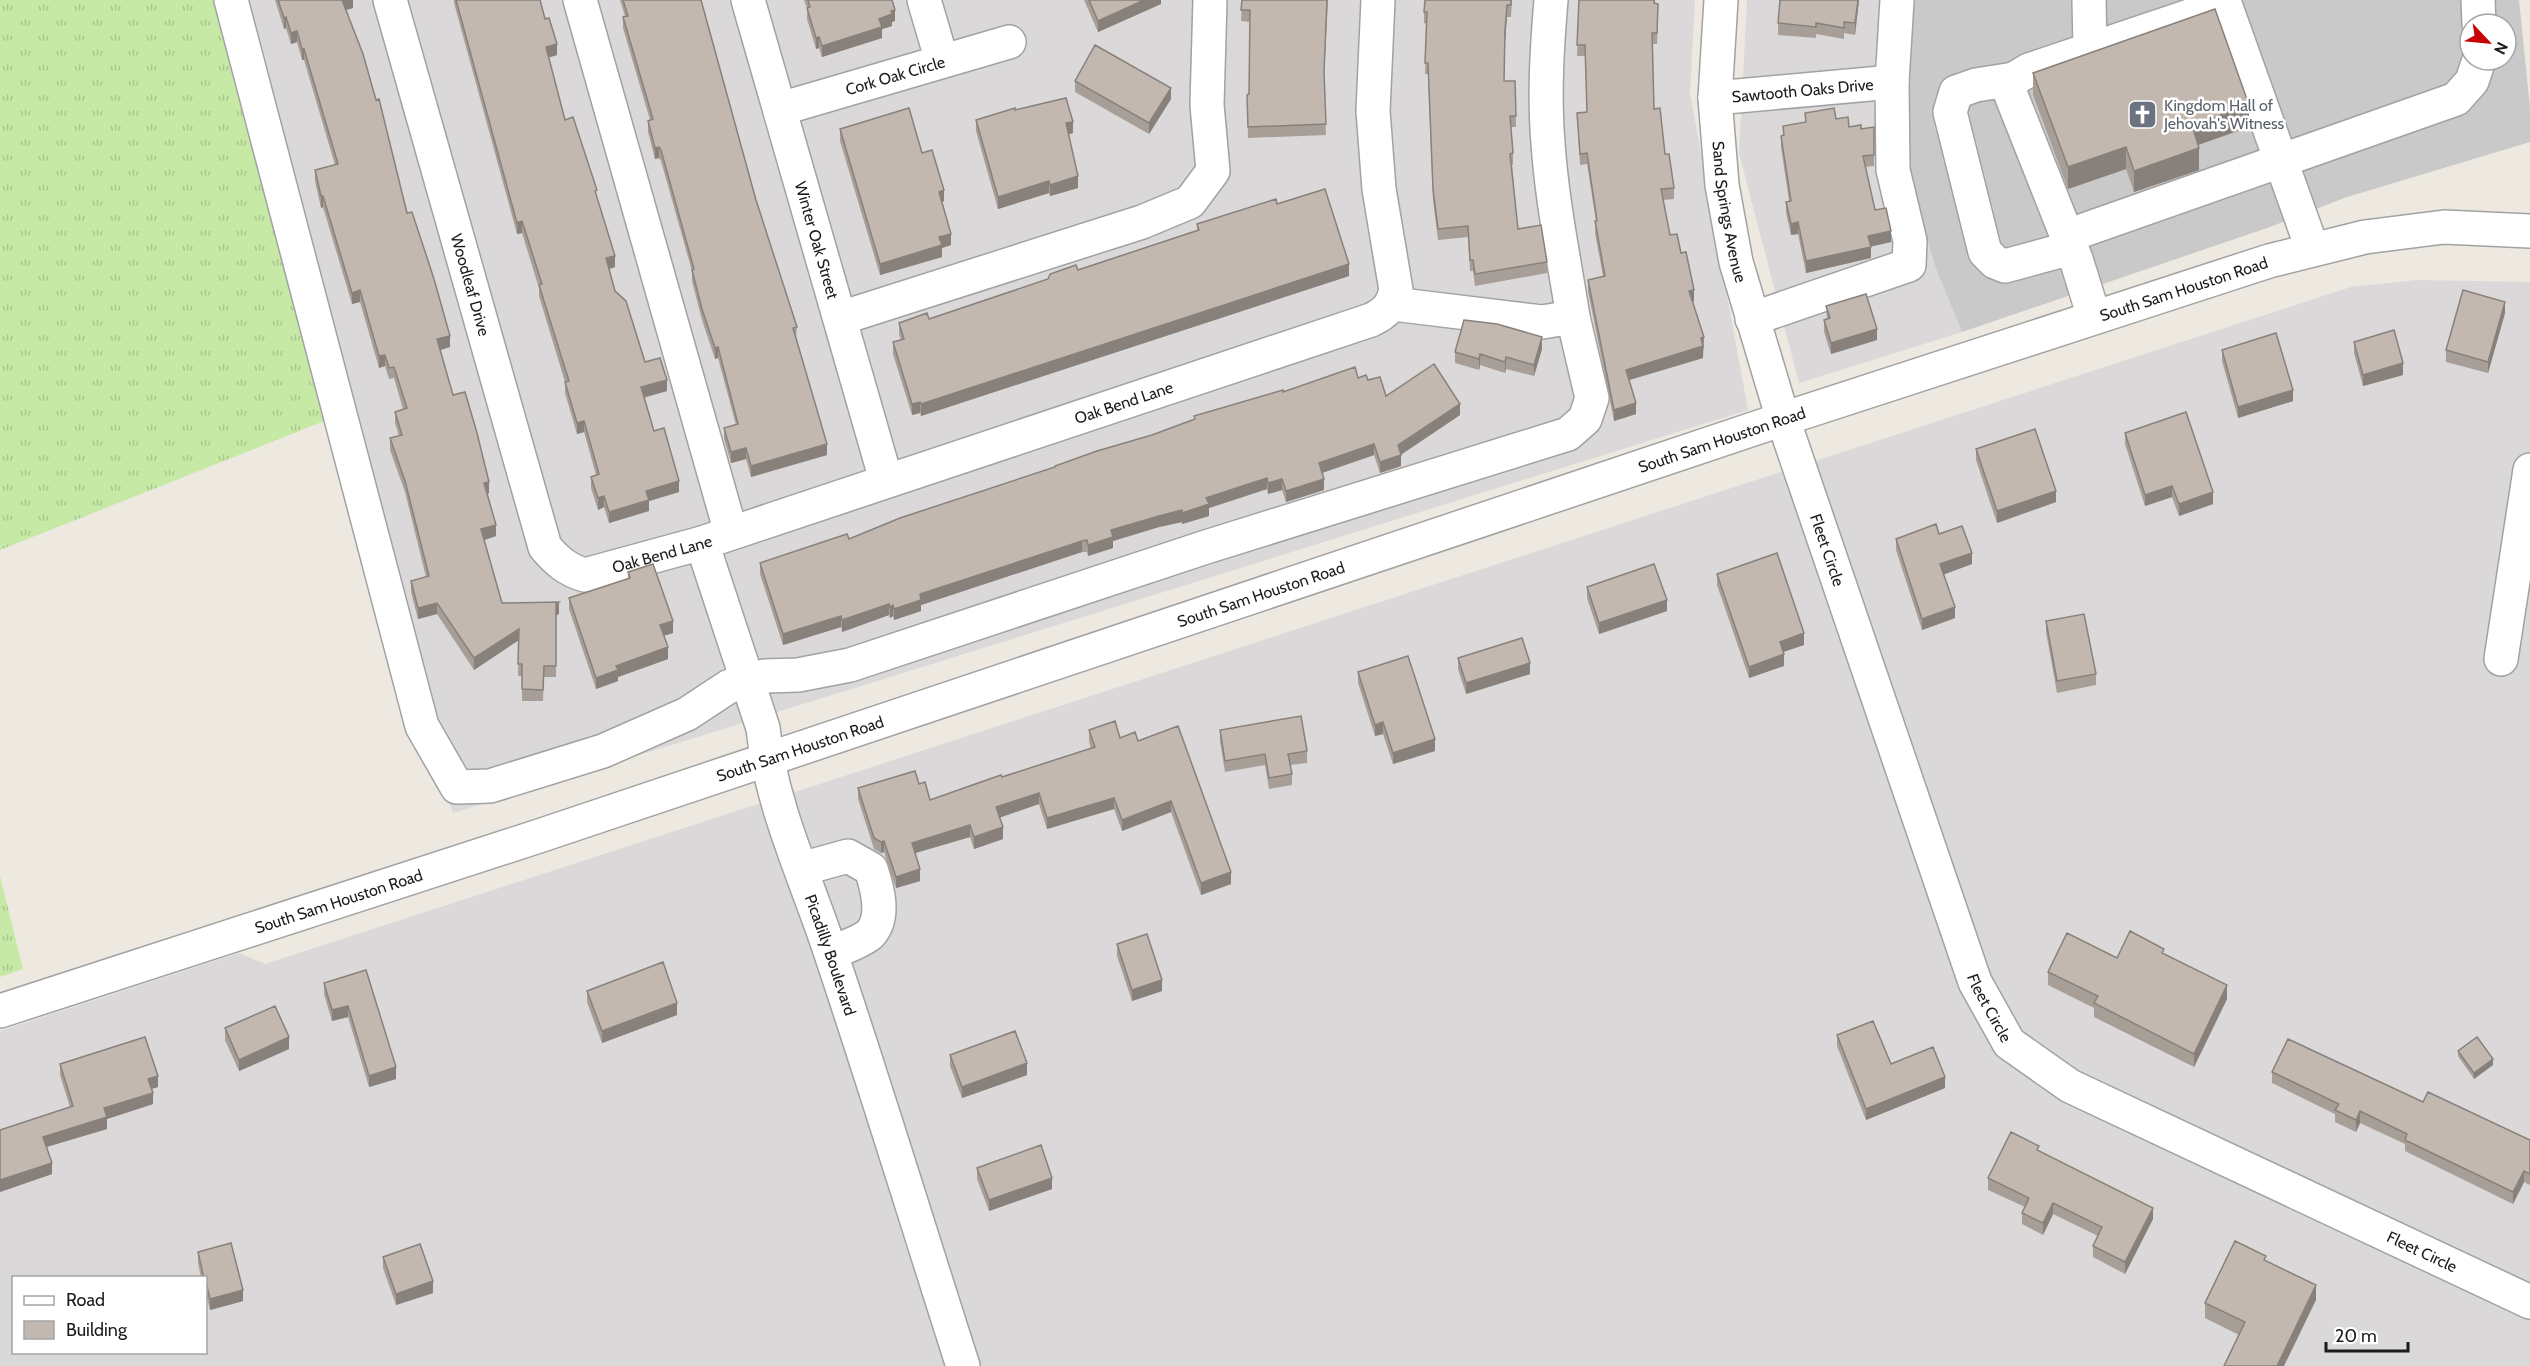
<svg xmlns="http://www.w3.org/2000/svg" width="2530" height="1366" viewBox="0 0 2530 1366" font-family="Cabin,sans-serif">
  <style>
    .residential { fill: #dad8d8; fill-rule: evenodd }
    .religious { fill: #c9c9c9; fill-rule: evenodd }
    .grass { fill: url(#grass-tufts) }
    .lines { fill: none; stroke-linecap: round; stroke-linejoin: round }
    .minor-casing { stroke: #a2a2a2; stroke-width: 36 }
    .minor { stroke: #fff; stroke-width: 33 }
    .wall { fill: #a79e97 }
    .shaded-wall { fill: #88817b }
    .building { fill: #c2b8b0; stroke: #88817b; stroke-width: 1.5 }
    .labels { text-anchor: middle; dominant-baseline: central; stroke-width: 5; stroke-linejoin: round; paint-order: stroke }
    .street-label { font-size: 16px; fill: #1b1b1b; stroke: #fff }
    .worship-label { font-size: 16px; fill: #5b616d; stroke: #fff; text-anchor: start }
  </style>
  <defs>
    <pattern id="grass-tufts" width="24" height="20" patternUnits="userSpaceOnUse" patternTransform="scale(1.5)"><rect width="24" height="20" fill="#c6e9a5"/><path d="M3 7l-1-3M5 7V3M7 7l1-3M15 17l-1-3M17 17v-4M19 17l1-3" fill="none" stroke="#aac78d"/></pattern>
  </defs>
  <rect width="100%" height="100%" fill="#ede9e1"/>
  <!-- residential -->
  <path class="residential" d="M217 0H1695L1690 93 1748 410 453 813Z
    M1747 0H1909L1906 166 1936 269 1962 332 1799 383 1739 153Z
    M2416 280 2530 282V1366H0V1031L239 953 265 964 2351 287ZM14 1278H206V1352H14Z"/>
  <!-- religious -->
  <path class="religious" d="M1909 0H2519L2530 108V142L2344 198 2270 227 1962 332 1936 269 1906 166ZM2470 24H2506V60H2470Z"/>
  <!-- grass -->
  <path class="grass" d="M0 0H217L337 416 0 550Z
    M0 876 23 969 0 977Z"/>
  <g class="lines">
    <defs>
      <g id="minor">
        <path d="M231 0 422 726 457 787 490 786 603 751 687 714 728 687 746 680 764 676 798 675 850 665 1206 547 1568 434 1585 419 1592 398 1573 317 1542 322 1393 304"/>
        <path id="s1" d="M390 0 545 547C557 561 567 570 585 575L702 543 1371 320C1386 313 1392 306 1396 290L1379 189 1373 111 1378 0"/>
        <path d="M580 0 731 533"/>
        <path id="s2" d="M748 0 886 480"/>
        <path d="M924 0 942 61"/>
        <path d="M1551 0C1547 48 1544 95 1548 143 1552 202 1564 259 1573 317"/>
        <path id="s3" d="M1721 0 1715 98 1722 185 1736 262 1783 419 1975 982 2009 1043 2070 1086 2530 1302"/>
        <path d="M2089 0 2090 49"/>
        <path d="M2478 0 2479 24"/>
        <path d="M2014 79 1976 85 1956 92 1950 112 1985 252 1995 262 2005 266 2071 248"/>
        <path id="s4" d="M1715 98 1892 82"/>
        <path id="s5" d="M780 109 1009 42"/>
        <path d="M2067 236 2456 99 2472 81 2479 60"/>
        <path d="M2094 317 2076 259 2009 90 2014 79 2029 70 2225 4 2312 248"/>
        <path d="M841 318 1142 222 1190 202 1213 171 1207 105 1210 0"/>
        <path d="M1752 319 1909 265 1910 241 1893 170 1892 82 1897 0"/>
        <path id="s6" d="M702 543 763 728C771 807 807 880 831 954 877 1091 919 1229 963 1366"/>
        <path d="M2501 659 2530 470"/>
        <path d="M801 869 848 856 871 869C877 887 886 917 870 934 861 942 842 948 831 953"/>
        <path id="s7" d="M0 1011 539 836 1783 419 2269 261 2365 237 2444 227 2530 231"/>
      </g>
    </defs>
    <!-- minor casing -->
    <use href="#minor" class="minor-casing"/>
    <!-- minor -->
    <use href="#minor" class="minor"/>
  </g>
  <!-- wall -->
  <path class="wall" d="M275 0H353V8L346 10 407 213 450 347 440 350 453 395 489 493 487 494 496 536 484 540 502 603 559 614 556 615V677H544L543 701H522V676H518L519 640 474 670 437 614 418 619 411 592V581L426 577 405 492 390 450V438L399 436 395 423V412L403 409 394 378 389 379 385 366 379 368 360 302 352 304 323 207 321 208 315 181V170L335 165 304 60H302L297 42 291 44 286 28 284 29Z
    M454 0H540L557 55 548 58 565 120 597 199 615 267 609 269 615 291 645 362 667 391 644 398 654 431 679 492 649 501V511L609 523 604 507 598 510 591 488V477L596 475 584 432 577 434 565 393V382L539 296V288L522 233 517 234 454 3Z
    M620 0H701L756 200 797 327 796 338 827 455 751 477 746 459 731 463 724 439V428L736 425 718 358 715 359 702 320 692 281V271L661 161 659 158 655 159 648 132V121L650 120 623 28V17L625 16Z
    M804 0H892L895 21 892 22V26L882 29V38L822 57 819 48 816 49 807 19V8Z
    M1084 0H1161V4L1098 32Z
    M1242 0H1328L1324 78 1326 135 1248 138 1247 95 1249 94 1250 22 1241 21Z
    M1512 0 1511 17H1507L1505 41 1504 81H1515L1516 127H1511L1513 153V165H1512L1518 229 1547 262V273L1475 286 1473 271H1470L1468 237 1438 240 1433 200 1428 74H1425L1427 24 1424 23V12Z
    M1579 0H1655V3L1658 15 1657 44H1653L1654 109 1665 154 1674 188V199L1663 200 1670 235 1681 253 1694 301 1693 302 1704 349H1703V358L1629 380 1636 414 1614 421 1588 291V280L1603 276 1595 233 1596 221 1587 164 1580 165 1577 113 1587 112 1585 56H1577Z
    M1780 0H1859L1855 35 1844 33V39L1816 34V38L1778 35V23Z
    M2033 73 2249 127 2198 145 2199 170 2134 192 2126 169 2068 189 2033 95Z
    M1075 81 1171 99 1149 134 1075 92Z
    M1015 110 1073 133 1069 134 1078 188 1050 196 1049 193 998 209 976 131V120Z
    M1805 113 1836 119 1849 127 1861 129 1874 127V166L1865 167 1875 210 1891 242 1870 247 1871 258 1806 273 1798 234 1791 235 1786 213V202L1789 201 1781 147V136H1783V126L1805 123Z
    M840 129 922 153 944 201 942 202 951 245 942 248V257L880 275 840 141Z
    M1277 204 1349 276 921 416 920 413 912 415 893 354V342L901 340 899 334V323L929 319 1197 230V224Z
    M1826 306 1877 340 1831 354 1824 332V320L1827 319Z
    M2505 313 2488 373 2446 362V350Z
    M2354 342 2403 375 2363 386 2354 353Z
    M1542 349 1534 376 1506 369 1505 373 1480 365 1479 370 1455 363V352Z
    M2222 350 2293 401 2238 418 2222 361Z
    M1358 378 1368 380 1386 396 1460 415 1401 455V466L1380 473 1374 455 1322 473 1324 490 1286 502 1282 490 1268 494 1267 489 1209 508V516L1182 524V522L1159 527 1113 541V548L1088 556 1087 552H1082L921 605V611L894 620 893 616 890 618 889 615 842 632 841 627 783 645 760 574V563L849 539 1152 435 1194 419V416L1283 392Z
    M2125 433 2213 504 2179 516 2172 497 2145 506 2125 444Z
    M1976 449 2056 502 1997 523 1976 460Z
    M1939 534 1972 564 1943 574 1955 618 1922 630 1896 550V539Z
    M628 572 673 633 664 635 668 659 618 677V681L596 689 569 609V598L628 579Z
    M1717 574 1804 645 1783 652 1784 666 1749 678 1717 585Z
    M1587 587 1667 611 1599 634 1587 598Z
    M2046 621 2096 674V685L2057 693 2046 632Z
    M1458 658 1530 674 1466 694 1458 669Z
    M1358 672 1435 751 1393 764 1383 734 1375 736 1358 683Z
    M1089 730 1138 741 1231 884 1201 895 1171 812 1122 831 1114 809 1047 829 1039 804 1000 817 1003 839 974 849 970 837 915 853 920 881 896 888 884 852 881 853 874 849 858 799V788L919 784 930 800 1091 748 1089 742Z
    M1220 730 1307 751V763L1290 765 1292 774V785L1269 789 1265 765 1225 772 1220 741Z
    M1117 944 1162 991 1132 1001 1117 956Z
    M2117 958 2227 999 2194 1067 2094 1017V1008L2048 985V972Z
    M366 970 396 1079 369 1087 348 1017 332 1021 324 994V983Z
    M587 991 677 1015 602 1043 587 1002Z
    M225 1028 289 1049 239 1071 225 1040Z
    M1837 1035 1891 1064 1945 1088 1866 1120 1837 1046Z
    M2458 1051 2493 1065 2474 1079 2458 1056Z
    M950 1055 1027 1075 962 1098 950 1066Z
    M60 1064 158 1087 151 1089 153 1104 107 1119V1129L46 1147 52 1174 0 1192V1130L70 1107 60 1075Z
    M2272 1072 2423 1102 2530 1140V1185L2524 1182 2513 1204 2405 1151V1144L2360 1123 2356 1132 2335 1122V1114L2272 1083Z
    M2039 1151 2153 1219 2125 1274 2093 1257V1246L2098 1236 2053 1214 2043 1235 2022 1224V1213L2025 1207 1988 1190V1178Z
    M977 1168 1052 1189 989 1211 977 1179Z
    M198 1252 243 1301 210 1310 206 1294V1278H201L198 1263Z
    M383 1257 433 1293 396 1305 383 1268Z
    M2266 1261 2316 1300 2239 1335 2205 1318V1303Z"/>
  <!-- shaded-wall -->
  <path class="shaded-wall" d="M342 0H353V8L342 11Z
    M1144 0H1161V4L1098 32V21Z
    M1858 0H1859L1855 35V23Z
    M1507 5V17L1505 41V30Z
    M895 10V21L892 22V26L882 29V38L822 57V46L879 19 891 11Z
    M286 17V28L284 29V18Z
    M297 31V42L291 44V33Z
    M819 37V48L816 49V38Z
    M557 44V55L546 58V47Z
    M302 49H304V60H302Z
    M1171 88V99L1149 134V123Z
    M2249 105V127L2192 147V125Z
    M1073 122V133L1066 135V123Z
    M659 147V158L655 159V148Z
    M2126 147V169L2068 189V167Z
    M2199 148V170L2134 192V171Z
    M1078 176V188L1050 196V185Z
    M1049 181V193L998 209V197Z
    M944 190V201L939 203V192Z
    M321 196H323V207L321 208Z
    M522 221V233L517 234V223Z
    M1798 222V234L1791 235V224Z
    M1891 231V242L1868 247V236Z
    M951 234V245L942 248V257L880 275V264L939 237Z
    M1871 247V258L1806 273V261Z
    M615 256V267L606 270V258Z
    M1349 264V276L921 416V404Z
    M360 290V302L352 304V293Z
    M1694 290V301L1689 302V291Z
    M2505 302V313L2488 373V362Z
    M1877 329V340L1831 354V343Z
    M450 336V347L437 351V339Z
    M1542 337V349L1534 376V365Z
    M1704 337 1703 358 1626 381V370Z
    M718 347V358L715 359V348Z
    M1480 354V365L1479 370V359Z
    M385 355V366L379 368V356Z
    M1506 357V369L1505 373V362Z
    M2403 363V375L2363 386V375Z
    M667 380V391L641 398V387Z
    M2293 390V401L2238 418V407Z
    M920 402V413L912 415V404Z
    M1636 403V414L1614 421V410Z
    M1460 404V415L1400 455H1401V466L1380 473V462L1398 445Z
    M584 421V432L577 434V423Z
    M827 444V455L751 477V466Z
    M1374 444V455L1319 474V463Z
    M746 448V459L731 463V452Z
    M1267 478V489L1209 508V516L1182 524V513L1206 498Z
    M1282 479V490L1268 494V483Z
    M1324 479V490L1286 502V491Z
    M679 481V492L649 501V511L609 523V512L646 491Z
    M489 482V493L484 495V483Z
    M2172 486V497L2145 506V495Z
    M2056 491V502L1997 523V511Z
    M2213 492V504L2179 516V504Z
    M604 496V507L598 510V498Z
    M1182 510V522L1159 527 1113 541V548L1088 556V545L1111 530 1159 516Z
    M496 525V536L481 541V529Z
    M1082 541V552L921 605V611L894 620V609L920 594Z
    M1972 553V564L1940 576V564Z
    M1667 600V611L1599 634V623Z
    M559 602V614L556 615V604Z
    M437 603V614L418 619V608Z
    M889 604V615L842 632V620Z
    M893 605V616L890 618V607Z
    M1955 607V618L1922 630V619Z
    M841 616V627L783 645V634Z
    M673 621V633L660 637V625Z
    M519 629V640L474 670V658Z
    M1804 633V645L1780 653V642Z
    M668 647V659L618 677V681L596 689V678L616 666Z
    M1784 654V666L1749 678V667Z
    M1530 663V674L1466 694V683Z
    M1383 722V734L1375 736V725Z
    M1435 739V751L1393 764V753Z
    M1039 793V804L996 819V807Z
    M1114 798V809L1047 829V818Z
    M1171 801V812L1122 831V820Z
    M970 825V837L912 854V843Z
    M1003 827V839L974 849V837Z
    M884 841V852L881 853V842Z
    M920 869V881L896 888V877Z
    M1231 872V884L1201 895V883Z
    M1162 980V991L1132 1001V990Z
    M2227 985V999L2194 1067V1054Z
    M677 1003V1015L602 1043V1031Z
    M348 1006V1017L332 1021V1010Z
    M289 1037V1049L239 1071V1060Z
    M2493 1059V1065L2474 1079V1073Z
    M1027 1063V1075L962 1098V1087Z
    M396 1067V1079L369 1087V1076Z
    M158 1076V1087L148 1090V1079Z
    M1945 1077V1088L1866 1120V1109Z
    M153 1093V1104L107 1119V1129L43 1148V1137L104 1108Z
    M2360 1111V1123L2356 1132V1120Z
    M52 1163V1174L0 1192V1180Z
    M2524 1171V1182L2513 1204V1192Z
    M1052 1178V1189L989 1211V1200Z
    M2053 1203V1214L2043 1235V1223Z
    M2153 1208V1219L2125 1274V1262Z
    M433 1281V1293L396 1305V1294Z
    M2316 1285V1300L2284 1366H2277Z
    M243 1290V1301L210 1310V1299Z"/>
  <!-- building -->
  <path class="building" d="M278 0H342L363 54 376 100 379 99 407 213 412 212 434 279 450 336 437 339 453 395 465 392 477 433 489 482 484 483 496 525 481 529 502 603 559 602 556 604V666H544L543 690 522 689V664H518L519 629 474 658 437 603 418 608 411 581 429 576 405 481 390 438 402 435 395 412 407 408 394 367 389 368 385 355 379 356 360 290 352 293 323 196H321L315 170 338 164 304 49H302L297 31 291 33 286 17 284 18Z
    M456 0H540L545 19 549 18 557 44 546 47 565 120 573 117 597 190 595 191 615 256 606 258 615 291 626 301 645 362 660 358 667 380 641 387 654 431 664 428 679 481 646 491 649 500 609 512 604 496 598 498 591 477 599 474 584 421 577 423 565 382 569 381 539 285 542 284 522 221 517 223Z
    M623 0H701L756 200 797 327 793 328 827 444 751 466 746 448 731 452 724 428 738 424 718 347 715 348 702 309 692 270 694 269 661 150 659 147 655 148 648 121 653 119 623 17 628 16Z
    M808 0H892L895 10 891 11 892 14 879 19 882 27 822 46 819 37 816 38 807 8 810 7Z
    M1089 0H1144L1098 21Z
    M1242 0H1327L1324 72 1326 124 1248 127 1247 95 1249 94 1250 10H1241Z
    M1425 0H1511V5H1507L1505 30 1504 81H1515L1516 116H1510L1513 153 1510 154 1518 229 1541 225 1547 262 1475 274 1473 260H1470L1468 226 1438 229 1433 189 1428 63H1425L1427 12H1424Z
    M1579 0H1654V3L1658 4 1657 33H1652L1654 109 1660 108 1665 154H1669L1674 188 1661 189 1670 235 1677 234 1681 253 1686 252 1694 290 1689 291 1704 337 1701 338 1703 346 1626 370 1636 403 1614 410 1588 280 1605 276 1595 221H1597L1587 153 1580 154 1577 113 1587 112 1585 45H1577Z
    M1780 0H1858L1855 23 1844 22V28L1816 23V27L1778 23Z
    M2215 9 2249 105 2192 125 2199 148 2134 171 2126 147 2068 167 2033 73Z
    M1095 45 1171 88 1149 123 1075 81Z
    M1066 98 1073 122 1066 123 1078 176 1050 185 1049 181 998 197 976 120 1015 108V110Z
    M909 108 922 153 932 150 944 190 939 192 951 234 939 237 942 245 880 264 840 129Z
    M1834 108 1836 119 1848 117 1849 127 1861 125V129L1874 127V155L1863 156 1875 210 1886 208 1891 231 1868 236 1871 247 1806 261 1798 222 1791 224 1786 202 1791 201 1781 136 1784 135 1783 126 1806 122 1805 113Z
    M1325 189 1349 264 921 404 920 402 912 404 893 342 904 339 899 323 927 313 929 319 1048 279 1050 274 1076 265 1078 270 1199 230 1197 224 1276 199 1277 204Z
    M2463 290 2505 302 2488 362 2446 350Z
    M1866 294 1877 329 1831 343 1824 320 1830 318 1826 306Z
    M1464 320 1497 324 1542 337 1534 365 1506 357 1505 362 1480 354 1479 359 1455 352Z
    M2394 330 2403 363 2363 375 2354 342Z
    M2276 333 2293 390 2238 407 2222 350Z
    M1434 364 1460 404 1398 445 1401 455 1380 462 1374 444 1319 463 1324 479 1286 491 1282 479 1268 483 1267 478 1206 498 1209 504 1182 513V510L1159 516 1111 530 1113 537 1088 545 1087 540 1082 541 920 594 921 600 894 609 893 605 890 607 889 604 842 620 841 616 783 634 760 563 847 534 849 539 900 518 1055 467V466L1097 451 1152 435 1195 419 1194 416 1283 390V392L1355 367 1358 378 1366 375 1368 380 1380 377 1386 396Z
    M2186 412 2213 492 2179 504 2172 486 2145 495 2125 433Z
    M2035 429 2056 491 1997 511 1976 449Z
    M1936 524 1939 534 1962 526 1972 553 1940 564 1955 607 1922 619 1896 539Z
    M1777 553 1804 633 1780 642 1784 654 1749 667 1717 574Z
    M653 564 673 621 660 625 668 647 616 666 618 670 596 678 569 598 630 578 628 572Z
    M1654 564 1667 600 1599 623 1587 587Z
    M2084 614 2096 674 2057 681 2046 621Z
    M1522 638 1530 663 1466 683 1458 658Z
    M1408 656 1435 739 1393 753 1383 722 1375 725 1358 672Z
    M1301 716 1307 751 1288 754 1292 774 1269 778 1265 754 1225 761 1220 730Z
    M1115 721 1120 738 1135 732 1138 741 1178 726 1231 872 1201 883 1171 801 1122 820 1114 798 1047 818 1039 793 996 807 1003 827 974 837 970 825 912 843 920 869 896 877 884 841 881 842 874 838 858 788 915 771 919 784 925 782 930 800 1001 775 1002 777 1095 747 1089 730Z
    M2130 931 2164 949 2162 953 2227 985 2194 1054 2094 1003 2098 996 2048 972 2067 933 2117 958Z
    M1147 934 1162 980 1132 990 1117 944Z
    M663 962 677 1003 602 1031 587 991Z
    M366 970 396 1067 369 1076 348 1006 332 1010 324 983Z
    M275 1006 289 1037 239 1060 225 1028Z
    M1873 1021 1891 1064 1933 1047 1945 1077 1866 1109 1837 1035Z
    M1015 1031 1027 1063 962 1087 950 1055Z
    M145 1037 158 1076 148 1079 153 1093 104 1108 107 1117 43 1137 52 1163 0 1180V1130L73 1106 60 1064Z
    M2477 1037 2493 1059 2474 1073 2458 1051Z
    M2288 1039 2423 1102 2428 1092 2530 1140V1174L2524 1171 2513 1192 2405 1140 2407 1134 2360 1111 2356 1120 2335 1110 2339 1104 2272 1072Z
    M2011 1132 2039 1146 2037 1150 2153 1208 2125 1262 2093 1246 2102 1227 2053 1203 2043 1223 2022 1213 2029 1198 1988 1178Z
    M1041 1145 1052 1178 989 1200 977 1168Z
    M2235 1241 2266 1256 2264 1260 2316 1285 2277 1366H2224L2245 1322 2205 1303Z
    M231 1243 243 1290 210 1299 206 1282V1278H204L198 1252Z
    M420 1244 433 1281 396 1294 383 1257Z"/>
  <!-- icons -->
  <defs>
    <symbol id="church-square" viewBox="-11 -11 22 22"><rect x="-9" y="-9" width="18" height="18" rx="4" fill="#6b7280" stroke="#fff"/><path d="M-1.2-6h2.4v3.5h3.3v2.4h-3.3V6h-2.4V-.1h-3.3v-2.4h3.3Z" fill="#fff"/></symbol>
  </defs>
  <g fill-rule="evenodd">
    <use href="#church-square" x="2126" y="98" width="33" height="33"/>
  </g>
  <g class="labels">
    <!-- street labels -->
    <g class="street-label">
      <text stroke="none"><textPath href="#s5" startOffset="120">Cork Oak Circle</textPath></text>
      <text stroke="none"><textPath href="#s4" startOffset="88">Sawtooth Oaks Drive</textPath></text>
      <text stroke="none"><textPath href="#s3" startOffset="213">Sand Springs Avenue</textPath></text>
      <text stroke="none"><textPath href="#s2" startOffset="250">Winter Oak Street</textPath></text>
      <text stroke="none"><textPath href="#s1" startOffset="296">Woodleaf Drive</textPath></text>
      <text stroke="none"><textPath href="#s7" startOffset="2300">South Sam Houston Road</textPath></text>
      <text stroke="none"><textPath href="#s1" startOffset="1184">Oak Bend Lane</textPath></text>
      <text stroke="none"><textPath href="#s7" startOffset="1814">South Sam Houston Road</textPath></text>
      <text stroke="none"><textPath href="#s3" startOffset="566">Fleet Circle</textPath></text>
      <text stroke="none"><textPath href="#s1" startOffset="698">Oak Bend Lane</textPath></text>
      <text stroke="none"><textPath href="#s7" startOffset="1328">South Sam Houston Road</textPath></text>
      <text stroke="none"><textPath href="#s7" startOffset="842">South Sam Houston Road</textPath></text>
      <text stroke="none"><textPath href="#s7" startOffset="356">South Sam Houston Road</textPath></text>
      <text stroke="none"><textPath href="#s6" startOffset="432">Picadilly Boulevard</textPath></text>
      <text stroke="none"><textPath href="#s3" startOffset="1052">Fleet Circle</textPath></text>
      <text stroke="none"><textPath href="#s3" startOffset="1556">Fleet Circle</textPath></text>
    </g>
    <!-- worship labels -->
    <g class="worship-label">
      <text x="2164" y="105">Kingdom Hall of<tspan x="2164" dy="18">Jehovah's Witness</tspan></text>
    </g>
  </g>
  <!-- legend -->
  <rect x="12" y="1276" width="195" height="78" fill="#ffffff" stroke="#a4a4a4" stroke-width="1.5"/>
  <rect x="24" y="1296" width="30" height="9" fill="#ffffff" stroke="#a4a4a4" stroke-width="1.5"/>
  <text x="66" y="1306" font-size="18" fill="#1b1b1b">Road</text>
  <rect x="24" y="1321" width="30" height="18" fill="#c2b8b0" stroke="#a4a4a4" stroke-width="1.5"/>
  <text x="66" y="1336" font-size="18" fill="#1b1b1b">Building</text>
  <!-- north arrow -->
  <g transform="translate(2488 42) rotate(116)"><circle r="28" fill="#ffffff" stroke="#a4a4a4" stroke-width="1.5"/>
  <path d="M0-4.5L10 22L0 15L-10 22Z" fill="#c70200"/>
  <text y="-9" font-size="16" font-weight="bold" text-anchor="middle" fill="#1b1b1b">N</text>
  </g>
  <!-- scale -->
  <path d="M2326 1342v9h82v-9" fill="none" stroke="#1b1b1b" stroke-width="3"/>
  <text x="2335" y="1342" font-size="18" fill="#1b1b1b" stroke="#ffffff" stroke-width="4.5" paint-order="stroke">20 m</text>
</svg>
